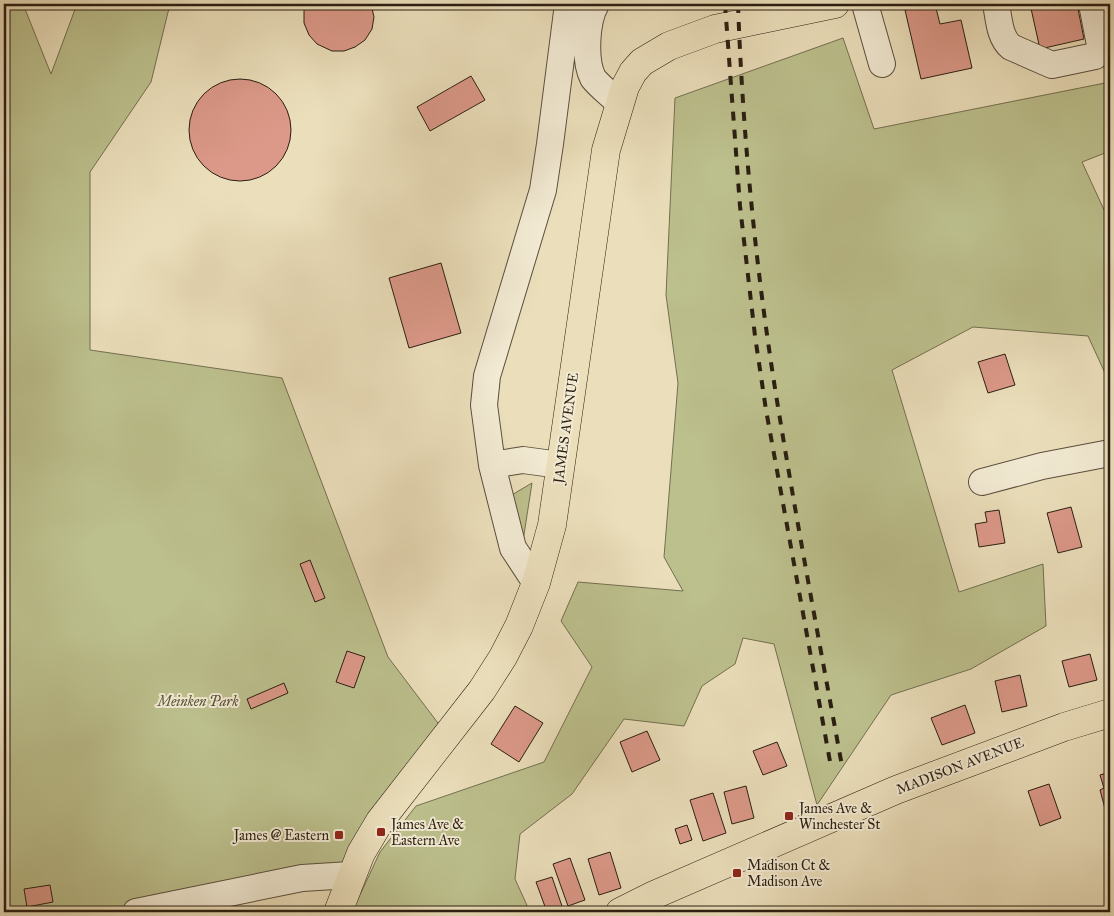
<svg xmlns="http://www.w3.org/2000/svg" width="1114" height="916" viewBox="0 0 1114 916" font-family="'IM FELL Great Primer',serif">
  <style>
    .green { fill: #bcc08d; stroke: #736f4f }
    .building { fill: #dc9989; stroke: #2a1e11 }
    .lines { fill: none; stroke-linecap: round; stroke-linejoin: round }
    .minor-casing { stroke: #5a4e3c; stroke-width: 28 }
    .major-casing { stroke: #2a1e11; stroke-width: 29 }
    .minor { stroke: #f2ead3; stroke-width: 26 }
    .major { stroke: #ebdfbb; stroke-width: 28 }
    .rail { stroke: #2a1e11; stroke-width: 4; stroke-dasharray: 9 9; stroke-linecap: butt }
    .poi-dot { fill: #8f2418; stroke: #f2ead3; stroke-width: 2 }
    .labels { text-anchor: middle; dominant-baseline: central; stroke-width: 4; stroke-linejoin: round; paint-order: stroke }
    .street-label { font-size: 14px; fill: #2a1e11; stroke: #f2ead3 }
    .park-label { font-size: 14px; font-style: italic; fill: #564f36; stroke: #f2ead3 }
    .poi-label { font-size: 14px; fill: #2a1e11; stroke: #f2ead3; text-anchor: start }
  </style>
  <rect width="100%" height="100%" fill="#ebdfbb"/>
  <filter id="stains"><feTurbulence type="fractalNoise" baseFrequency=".004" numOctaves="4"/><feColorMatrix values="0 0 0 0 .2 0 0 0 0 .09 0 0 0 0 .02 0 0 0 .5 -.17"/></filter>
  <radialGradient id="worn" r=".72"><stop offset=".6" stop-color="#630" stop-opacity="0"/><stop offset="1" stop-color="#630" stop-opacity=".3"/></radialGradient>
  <!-- green -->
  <path class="green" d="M4 4H23L51 74 77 4H170L151 82 90 172V350L282 378 388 657 447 735 351 875 136 912H4Z
    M843 38 874 129 1110 82V151L1082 162 1110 223V384L1088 336 973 327 892 370 959 592 1043 564 1046 626 971 669 891 695 817 805 774 644 743 638 735 664 702 686 684 726 624 719 572 794 520 834 515 879 530 912H352L380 852 416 806 544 762 592 667 561 621 578 582 683 591 664 557 678 383 666 295 675 98Z
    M532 483 523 541 510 496Z"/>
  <!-- building -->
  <path class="building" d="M306 4H371L374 17 372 29 365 40 355 47 344 51H332L317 44 309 35 304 23V11Z
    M935 4 940 24 961 20 972 68 921 79 905 10Z
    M1030 4H1077L1084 39 1040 49Z
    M471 76 485 100 430 131 417 107Z
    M189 130a51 51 0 1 1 102 0a51 51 0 1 1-102 0Z
    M441 263 461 333 409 348 389 278Z
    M1005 354 1015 385 988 393 978 362Z
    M1071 507 1082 547 1058 553 1047 513Z
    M999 510 1005 543 979 547 975 524 987 522 985 512Z
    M310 560 325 598 315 602 300 564Z
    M347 651 365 657 354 688 336 682Z
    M1090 654 1097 680 1069 687 1062 661Z
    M1020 675 1027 706 1002 712 995 681Z
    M284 683 288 693 251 709 247 699Z
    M965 705 975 733 942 745 931 718Z
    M515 706 543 723 519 762 491 744Z
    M647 731 660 760 632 772 620 742Z
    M777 742 787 766 763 775 753 751Z
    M1110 772V815L1107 816 1100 790 1104 788 1100 775Z
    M1049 784 1061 818 1040 826 1028 791Z
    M746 786 754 818 732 824 724 792Z
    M713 793 726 833 703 841 690 800Z
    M687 825 692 840 680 844 675 829Z
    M610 852 621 888 599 895 588 859Z
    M570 858 585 900 568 906 553 864Z
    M552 877 564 912H547L536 882Z
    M50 885 53 902 27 907 24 889Z"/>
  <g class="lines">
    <defs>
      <path id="minor" d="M596 4C586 21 584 60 593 78 598 85 612 96 619 103
        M865 4 882 64
        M996 4C999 18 999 37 1011 47L1052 65 1095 56 1101 50 1092 4
        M492 465 523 460 560 465
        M982 482 1042 466 1110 453
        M536 583 513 548 492 465 484 405 487 376 543 190 550 144 568 4
        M136 912 302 878 351 875"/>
      <path id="major" d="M338 912 361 853 380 821 482 690 503 657 519 626 536 583 552 525 606 150 625 87 633 72 642 62 669 46 715 29 835 4
        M620 912 654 895 896 790 1064 727 1110 713"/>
    </defs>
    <!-- minor casing -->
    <use href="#minor" class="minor-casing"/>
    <!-- major casing -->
    <use href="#major" class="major-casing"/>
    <!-- minor -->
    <use href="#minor" class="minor"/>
    <!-- major -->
    <use href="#major" class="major"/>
    <!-- rail -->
    <path class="rail" d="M725 4 740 206 755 336 766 410 831 767
      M738 4C743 143 757 282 780 419 799 535 821 651 842 766"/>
  </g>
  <!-- markers -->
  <g class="poi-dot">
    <rect x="784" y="811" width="10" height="10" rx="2.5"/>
    <rect x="376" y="827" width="10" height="10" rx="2.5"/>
    <rect x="334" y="830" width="10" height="10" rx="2.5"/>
    <rect x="732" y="868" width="10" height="10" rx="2.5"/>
  </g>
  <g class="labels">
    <!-- street labels -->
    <g class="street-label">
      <text transform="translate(566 428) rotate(-82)">JAMES AVENUE</text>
      <text transform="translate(960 766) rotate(-21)">MADISON AVENUE</text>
    </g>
    <!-- park labels -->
    <g class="park-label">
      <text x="198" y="701">Meinken Park</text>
    </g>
    <!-- poi labels -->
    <g class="poi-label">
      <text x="799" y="808">James Ave &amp;<tspan x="799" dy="16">Winchester St</tspan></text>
      <text x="391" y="824">James Ave &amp;<tspan x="391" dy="16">Eastern Ave</tspan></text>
      <text x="329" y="835" text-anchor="end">James @ Eastern</text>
      <text x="747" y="865">Madison Ct &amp;<tspan x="747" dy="16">Madison Ave</tspan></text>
    </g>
  </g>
  <!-- margin -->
  <rect width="1114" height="916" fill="none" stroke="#ebdfbb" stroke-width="20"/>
  <rect x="5" y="5" width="1104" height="906" fill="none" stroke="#2a1e11" stroke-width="2.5"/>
  <rect x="10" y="10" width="1094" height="896" fill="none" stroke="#2a1e11"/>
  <rect width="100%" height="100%" filter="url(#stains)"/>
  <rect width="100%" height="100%" fill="url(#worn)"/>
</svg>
